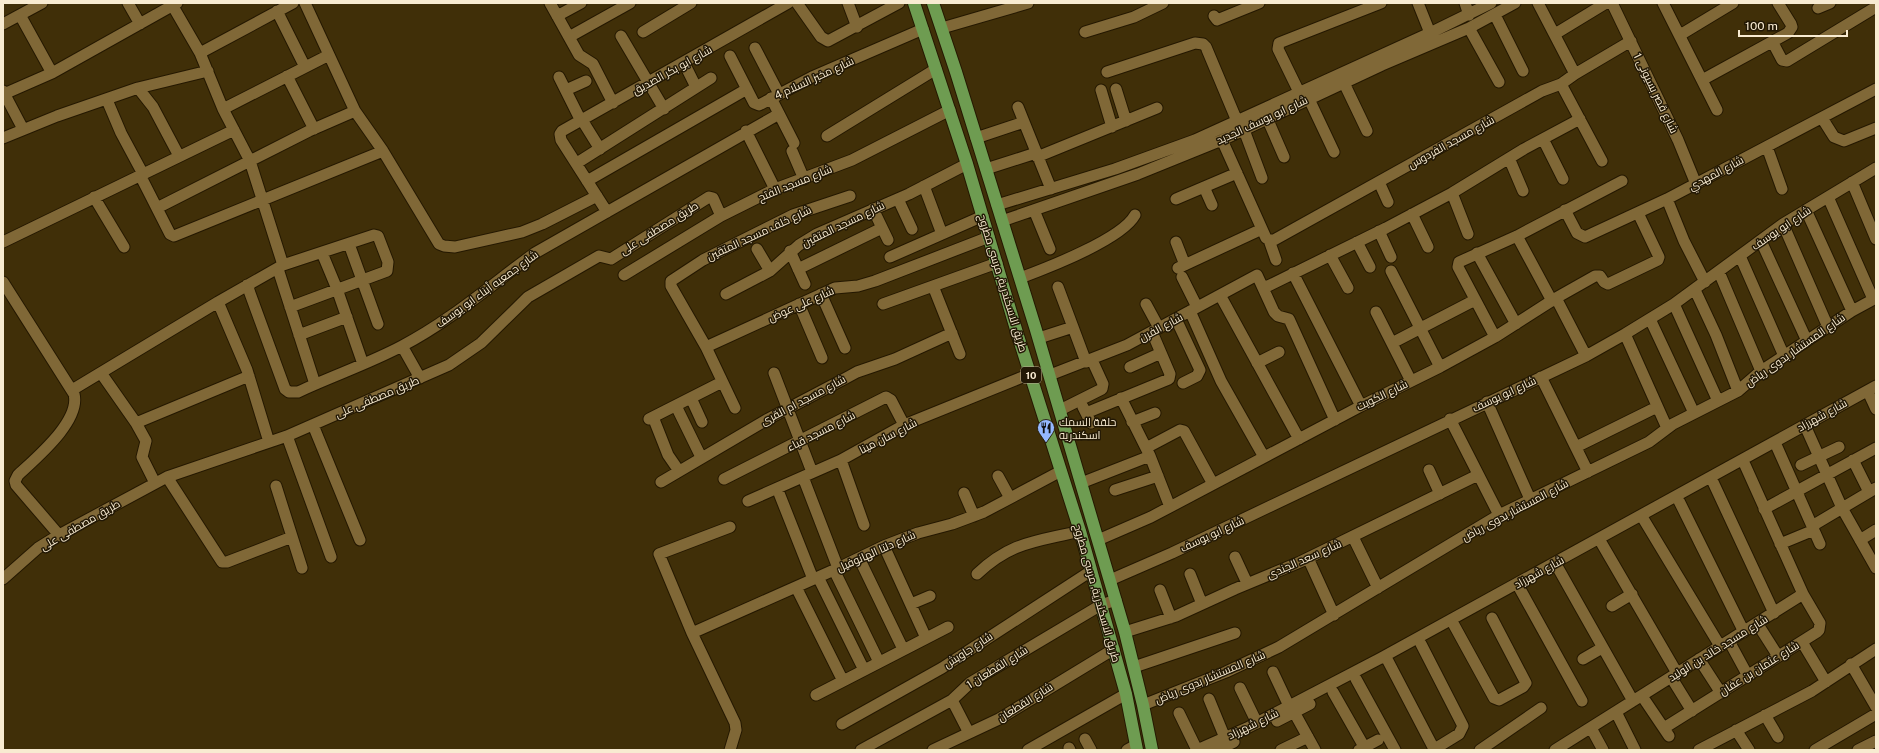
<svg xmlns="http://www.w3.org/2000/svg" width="1879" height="753" viewBox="0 0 1879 753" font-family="'Public Sans',Cairo,sans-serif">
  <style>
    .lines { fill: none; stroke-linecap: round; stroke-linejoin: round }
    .minor-casing { stroke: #241800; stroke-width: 13 }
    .major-casing { stroke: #241800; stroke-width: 14 }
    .minor { stroke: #806837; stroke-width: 11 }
    .major { stroke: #6e9c51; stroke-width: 12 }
    .labels { text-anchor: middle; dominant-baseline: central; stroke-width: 3; stroke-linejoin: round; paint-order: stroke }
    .shield { fill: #221805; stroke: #b8ac94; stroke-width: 1 }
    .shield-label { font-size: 10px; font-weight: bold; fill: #f8ebd1 }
    .street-label { font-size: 11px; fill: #f8ebd1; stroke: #221805 }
    .poi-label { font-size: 11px; fill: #f8ebd1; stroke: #221805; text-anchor: start }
  </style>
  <rect width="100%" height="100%" fill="#402f08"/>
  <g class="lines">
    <defs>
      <path id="minor" d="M128 3 140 24
        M171 3 200 53 223 109 250 161 283 265
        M305 3 355 111 383 151 439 244 444 246 455 247 522 232 542 224 597 196
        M550 3 579 55 593 64 613 103
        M797 3 821 37 828 41 899 3
        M848 3 857 27
        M1418 3 1430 33
        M1465 3 1469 15
        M1538 3 1575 74
        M1612 3 1678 140 1696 184
        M1663 3 1717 110
        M1818 8 1830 3
        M277 11 305 67
        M20 15 52 73
        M1495 15 1523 71
        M557 16 581 3
        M1214 16 1217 20 1259 3
        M3 24 42 3
        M942 28 1028 3
        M1469 28 1499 82
        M643 32 691 3
        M1085 32 1134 17 1163 3
        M1555 34 1606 3
        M1680 35 1733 3
        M621 36 664 109
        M569 37 630 3
        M1773 43 1782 60 1787 61 1876 7
        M755 48 779 94
        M200 53 293 3
        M730 56 754 103 759 105 812 77 923 29
        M684 63 696 87
        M1107 72 1195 43 1203 44 1206 47 1237 121
        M287 76 314 129
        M559 77 581 121
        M1702 80 1788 33 1792 27 1791 24 1778 3
        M1344 83 1367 131
        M1561 84 1602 161
        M138 88 153 107 179 156
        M1116 89 1126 121
        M566 90 586 81
        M1101 90 1112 127
        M3 91 23 129
        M1299 92 1278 49 1279 43 1381 3
        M4 94 52 73 177 3
        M771 98 794 143
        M1309 99 1334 152
        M107 100 121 133 143 174
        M1018 107 1051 189
        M223 109 329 55
        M1267 118 1284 157
        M1822 118 1834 137 1844 141 1876 128
        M582 120 600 149
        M1244 130 1262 178
        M746 131 775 189
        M827 136 936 69
        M3 138 57 116 138 88 208 71
        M976 138 1024 122
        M1543 139 1563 179
        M1222 140 1266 238 1269 240 1276 260
        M1767 147 1782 189
        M792 151 804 179
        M1037 157 1157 108
        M1509 158 1523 191
        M577 163 711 78
        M986 169 1036 153
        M140 175 170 234 174 236 383 151
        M587 181 747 89
        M1379 182 1388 202
        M1852 182 1876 239
        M924 186 942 234
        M1204 187 1212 205
        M1452 193 1468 234
        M94 197 124 247
        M1828 197 1873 299
        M898 199 912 229
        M1176 199 1237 173
        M1667 199 1684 241 1705 282
        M997 205 1115 169 1195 140 1430 33 1491 3
        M157 208 309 131 355 111
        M873 209 888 240
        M1034 210 1050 249
        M1565 210 1577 233 1585 237 1667 199 1876 89
        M1806 210 1852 311
        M607 212 561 140 560 134 562 131 788 3
        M1412 214 1428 247
        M1002 221 1138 174 1222 140 1382 65 1469 28 1515 3
        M1783 224 1828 327
        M1379 231 1391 257
        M1517 236 1552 301
        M1269 240H1274L1542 91 1561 84 1575 74 1631 41
        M1761 241 1807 341
        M3 242 234 130
        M1176 242 1185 265
        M1357 242 1370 267
        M349 244 378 324
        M757 249 770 271
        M790 251 805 284
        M322 253 337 289 363 364
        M1477 253 1516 324
        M1330 255 1348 288
        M1740 256 1784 356
        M890 257 983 216
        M1178 268 1262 229
        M278 269 315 384
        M798 269 882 228
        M1391 271 1440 367
        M1719 272 1761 371
        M1293 273 1361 406
        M624 275 721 216 775 189 852 160 950 110
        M1182 277 1197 307
        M1020 278C1047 268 1122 239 1135 215
        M3 282 74 394C81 421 36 458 18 475L15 481 16 485 59 535
        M247 285 285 389 289 392H298C332 376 368 364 402 346 450 321 491 285 535 253L779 114
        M933 286 960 354
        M1263 286H1268L1386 228 1452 193 1524 149 1580 119
        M1058 287 1086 362
        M1695 290 1716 335 1738 391
        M726 294 770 271 799 245 817 234 909 194 967 164
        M821 294 845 348
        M1220 295 1299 439
        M1556 298 1586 356
        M218 302 247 370 269 442
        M799 304 822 358
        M883 304 997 263
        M1146 304 1159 328
        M1674 304 1718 401
        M1190 311 1221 381 1264 457
        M1376 312 1411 381
        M1176 319 1200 370 1197 376 1183 383
        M1650 319 1694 413
        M1625 334 1667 428
        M299 335 347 317
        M1495 337 1458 267 1459 262 1517 236 1622 181
        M1039 338 1073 327
        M1392 343 1475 300
        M402 346 420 378
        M706 347 835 288 858 286 875 281 989 237
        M1257 363 1279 352
        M1130 367 1161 353
        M101 373 136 423 146 441 142 457 155 483
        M774 373 812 472
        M1050 375 1127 345 1257 275 1274 312 1278 316 1289 319 1335 420
        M1541 377 1588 472
        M72 390 218 302 283 265 374 235 378 236 388 262 387 271 290 307
        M1870 396 1876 409
        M691 398 702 422
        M1121 398 1150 456 1170 507
        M1487 402 1530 499
        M676 406 701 457
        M1083 407 1091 423
        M735 408 706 347 671 286V281L703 260 793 215 850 196
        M1060 410 1102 389 1103 384 1092 360
        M1086 413 1169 379 1170 374 1152 332
        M653 417 668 455 679 471
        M649 419 722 382
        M1450 419 1499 515
        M1132 422 1155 413
        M136 423 249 376
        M313 425 360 540
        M1807 430 1842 508 1876 568
        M287 436 331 557
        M1576 447 1657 407
        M1777 447 1820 544
        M1146 448 1180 430 1184 431 1213 484
        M841 460 864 525
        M1853 460 1869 492
        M1801 465 1839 447
        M1429 470 1440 494
        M998 476 1010 498
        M167 477 222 562H227L292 537
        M803 477 838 568
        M724 479 886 397 891 400 904 425
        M661 482 768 419 846 378 857 372 895 359 952 333
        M1713 482 1774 613
        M1081 483 1150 456
        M276 486 302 568
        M777 488 813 579
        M1115 490 1158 476
        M964 493 974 516
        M748 501 841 460 904 425 1030 374
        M1679 501 1744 632
        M1764 509 1876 448
        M1644 520 1720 646
        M1812 526 1876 488
        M730 527 659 554 692 633 735 723 736 730 730 750
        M1353 537 1378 588
        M1098 540 1151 517 1361 406 1440 367 1495 337 1556 298 1595 276H1600L1604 282 1608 284 1658 260 1659 257 1638 213
        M1860 540 1876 530
        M1602 544 1677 673
        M1780 544 1814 530
        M884 546 926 638
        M1235 557 1247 583
        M859 558 903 649
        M1308 558 1334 615
        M1558 568 1633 701
        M834 570 879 662
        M977 574C1012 541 1036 542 1080 531
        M1190 574 1202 604
        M818 577 864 670
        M3 579 38 548 59 535 167 477 287 436 449 365 481 343 528 297 599 256 611 259 709 197 713 198 721 216
        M1110 580 1172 553 1586 356 1625 334 1674 304 1783 224 1876 168
        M796 587 843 681
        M1520 589 1582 701
        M1160 590 1171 618
        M911 604 930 596
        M1612 606 1632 594
        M1757 623 1778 656
        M1454 625 1494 698 1499 700 1523 687 1526 683 1492 618
        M1125 632 1176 616 1235 589 1300 562 1478 475
        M692 633 834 570 884 546 918 533 952 524 984 512 1061 471
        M1729 641 1748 676
        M1802 642 1826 682
        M1421 644 1463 726 1459 734 1433 750
        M1583 659 1602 648
        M1699 659 1721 693
        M1388 661 1434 749
        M1851 664 1876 707
        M1134 667 1235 633
        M1273 672 1289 706
        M1671 677 1692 711
        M1356 679 1395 750
        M1240 688 1257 723
        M1333 692 1366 750
        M816 695 948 627
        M1642 696 1669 736
        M1209 699 1225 738
        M952 700 969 733
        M1143 705 1226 672 1279 647 1499 515 1649 442 1673 424 1738 391 1761 371 1852 311 1876 298
        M1294 712 1315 750
        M1616 712 1635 750
        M1179 713 1197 750
        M1765 715 1778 737
        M1277 721 1310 704
        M842 724 942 668 1091 571
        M1591 728 1603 750
        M1664 728 1817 632 1819 630 1820 623 1803 594 1745 465
        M1736 730 1749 750
        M1085 739 1091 750
        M1069 748 1070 750
        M861 750 952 700 970 683 1101 605 1116 600
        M933 750 999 719 1114 649
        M1028 750 1126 694
        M1127 750 1136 745
        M1197 750 1247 728 1381 658 1876 386
        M1217 750 1234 742
        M1281 750 1308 737
        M1359 750 1378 740
        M1480 750 1541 708
        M1555 750 1803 594
        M1699 750 1812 691 1876 649
        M1815 750 1876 714
        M1858 750 1876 741"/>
      <path id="major" d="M914 3 967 164 1018 336 1080 531 1126 694 1137 750
        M933 3 956 72 1036 330 1081 483 1125 632 1143 705 1152 750"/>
    </defs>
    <!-- minor casing -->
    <use href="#minor" class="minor-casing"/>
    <!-- major casing -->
    <use href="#major" class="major-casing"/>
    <!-- minor -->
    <use href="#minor" class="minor"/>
    <!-- major -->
    <use href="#major" class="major"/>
  </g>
  <!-- icons -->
  <defs>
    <symbol id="restaurant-pin" viewBox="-11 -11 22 30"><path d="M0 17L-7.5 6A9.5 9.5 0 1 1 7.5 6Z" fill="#94b7fd" stroke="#221805"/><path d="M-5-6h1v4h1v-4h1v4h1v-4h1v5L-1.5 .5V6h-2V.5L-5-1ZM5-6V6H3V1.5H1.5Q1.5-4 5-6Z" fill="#111"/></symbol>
  </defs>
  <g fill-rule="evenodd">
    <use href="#restaurant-pin" x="1036" y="418" width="20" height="27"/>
  </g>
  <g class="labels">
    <!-- shield labels -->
    <rect class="shield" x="1021" y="367" width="20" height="16" rx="3"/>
    <g class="shield-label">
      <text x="1031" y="375">10</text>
    </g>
    <!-- street labels -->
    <g class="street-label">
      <text transform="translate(672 70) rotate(-29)">شارع ابو بكر الصديق</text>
      <text transform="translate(814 78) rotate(-25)">شارع مخبز السلام 4</text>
      <text transform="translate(1656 93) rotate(64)">شارع قصر بسيونى 1</text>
      <text transform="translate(1262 120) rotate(-25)">شارع ابو يوسف الجديد</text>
      <text transform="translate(1451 142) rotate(-29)">شارع مسجد الفردوس</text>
      <text transform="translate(1716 173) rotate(-28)">شارع المهدي</text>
      <text transform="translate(795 183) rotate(-22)">شارع مسجد الفتح</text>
      <text transform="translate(843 224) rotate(-26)">شارع مسجد المتقين</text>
      <text transform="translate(659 228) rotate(-32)">طريق مصطفى على</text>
      <text transform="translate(1781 228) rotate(-34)">شارع ابو يوسف</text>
      <text transform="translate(759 233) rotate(-25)">شارع خلف مسجد المتقين</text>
      <text transform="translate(1003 283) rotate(73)">طريق الاسكندرية, مرسى مطروح</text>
      <text transform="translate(487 289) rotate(-36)">شارع جمعيه أبناء ابو يوسف</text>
      <text transform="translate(801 304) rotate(-24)">شارع على عوض</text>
      <text transform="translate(1161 327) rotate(-28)">شارع الفرن</text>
      <text transform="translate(1795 350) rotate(-35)">شارع المستشار بدوى رياض</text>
      <text transform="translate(1504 394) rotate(-25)">شارع ابو يوسف</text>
      <text transform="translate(1382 395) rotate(-26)">شارع الكويت</text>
      <text transform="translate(377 397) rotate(-23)">طريق مصطفى على</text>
      <text transform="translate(803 400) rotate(-28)">شارع مسجد ام القرى</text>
      <text transform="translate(1822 415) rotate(-29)">شارع شهرزاد</text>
      <text transform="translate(821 431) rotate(-27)">شارع مسجد قباء</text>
      <text transform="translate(888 436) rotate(-27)">شارع سان مينا</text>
      <text transform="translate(1515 510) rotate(-28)">شارع المستشار بدوى رياض</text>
      <text transform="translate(80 525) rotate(-30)">طريق مصطفى على</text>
      <text transform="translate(1212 534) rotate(-25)">شارع ابو يوسف</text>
      <text transform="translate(876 551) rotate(-24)">شارع دلتا الهانوفيل</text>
      <text transform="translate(1304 559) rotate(-24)">شارع سعد الجندى</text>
      <text transform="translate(1539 572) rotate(-29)">شارع شهرزاد</text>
      <text transform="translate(1097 593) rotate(74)">طريق الاسكندرية, مرسى مطروح</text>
      <text transform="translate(1718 648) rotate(-32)">شارع مسجد خالد بن الوليد</text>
      <text transform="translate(968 650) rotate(-33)">شارع جاويش</text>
      <text transform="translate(997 667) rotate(-32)">شارع القطعان 1</text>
      <text transform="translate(1759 668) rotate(-32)">شارع عثمان بن عفان</text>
      <text transform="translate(1210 677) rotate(-23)">شارع المستشار بدوى رياض</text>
      <text transform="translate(1025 702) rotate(-32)">شارع القطعان</text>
      <text transform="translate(1253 724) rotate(-26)">شارع شهرزاد</text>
    </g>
    <!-- poi labels -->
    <g class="poi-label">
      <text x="1059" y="422">حلقة السمك<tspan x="1059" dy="13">اسكندريه</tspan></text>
    </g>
  </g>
  <!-- border -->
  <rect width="1879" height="753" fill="none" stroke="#f8ebd1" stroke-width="8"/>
  <!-- scale -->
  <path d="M1739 30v6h108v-6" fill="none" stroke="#f8ebd1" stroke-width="2"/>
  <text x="1745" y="30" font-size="12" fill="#f8ebd1" stroke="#221805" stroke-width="3" paint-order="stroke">100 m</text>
</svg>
